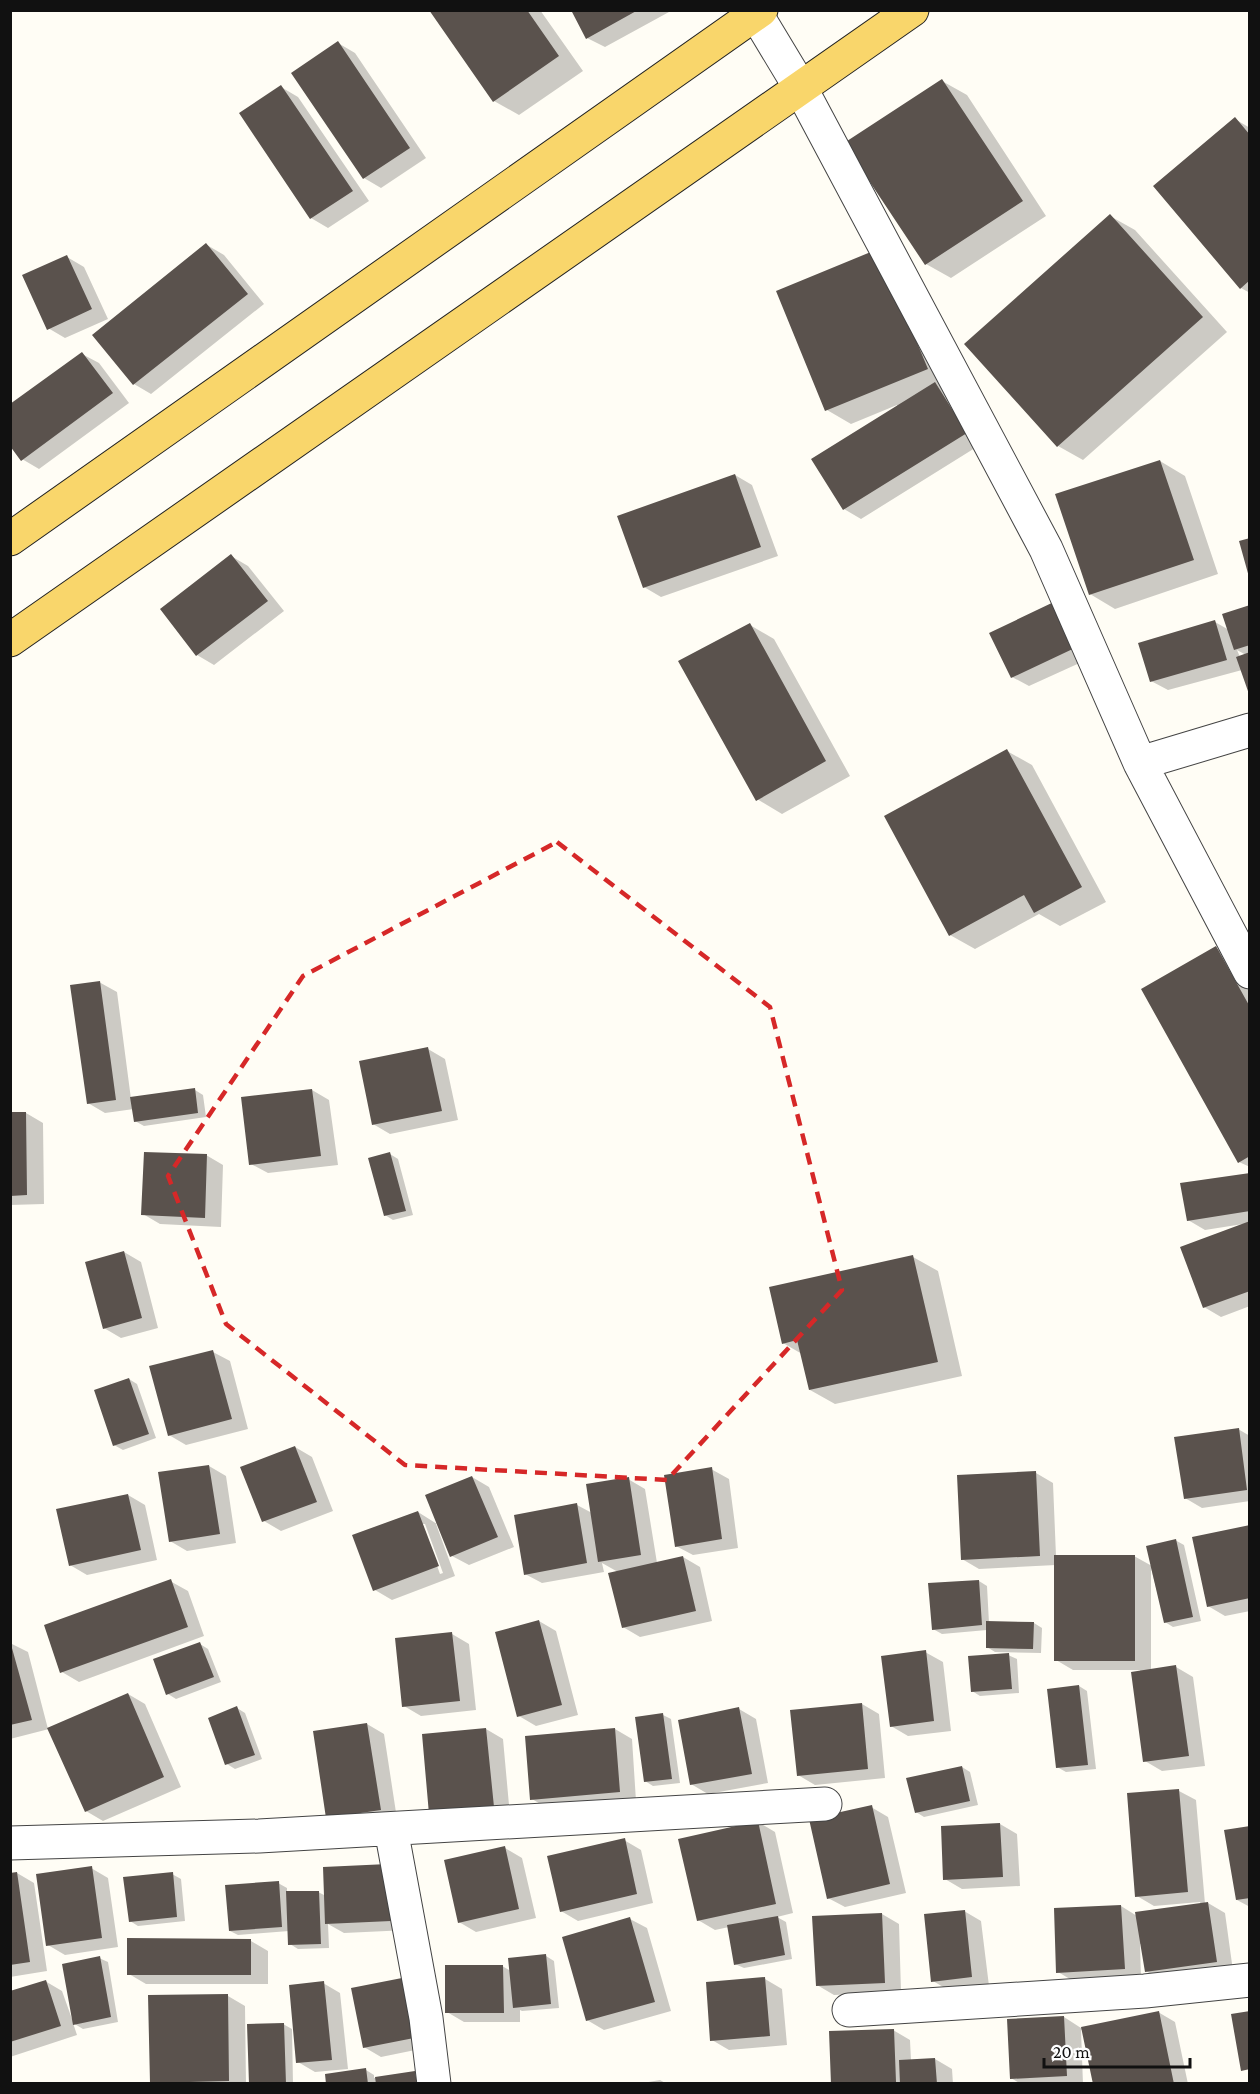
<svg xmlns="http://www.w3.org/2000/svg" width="1260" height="2094" viewBox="0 0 1260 2094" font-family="'Crimson Pro',serif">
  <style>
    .shadow { fill: #0003; fill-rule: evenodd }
    .building { fill: #5a524d }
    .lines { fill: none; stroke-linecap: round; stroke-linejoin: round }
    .minor-casing { stroke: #444; stroke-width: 35 }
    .major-casing { stroke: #222; stroke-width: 35 }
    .minor { stroke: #fff; stroke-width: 33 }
    .major { stroke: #f9d66b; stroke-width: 33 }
    .marked { fill: none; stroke: #d62828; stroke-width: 4.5; stroke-dasharray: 12 8; stroke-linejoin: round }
  </style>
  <rect width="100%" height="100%" fill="#fffdf5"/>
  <!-- shadow -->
  <path class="shadow" d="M431 10H540L583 71 519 115 494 101Z
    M573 10H668L669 12 605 47 587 38Z
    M338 43 355 53 426 158 381 188 364 178Z
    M942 81 967 95 1046 216 951 278 926 264Z
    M281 87 298 97 369 201 328 228 311 218Z
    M1235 119 1250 128V293L1241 288Z
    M1110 216 1135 230 1227 332 1083 460 1058 446Z
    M207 245 224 255 264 304 151 394 134 384Z
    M878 251 983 443 861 519 844 509 898 407 897 405 851 424 827 410Z
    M67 257 84 267 108 319 65 338 48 328Z
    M82 354 99 363 129 403 39 469 22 459Z
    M1160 461 1185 476 1218 574 1115 609 1090 594Z
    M735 475 752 485 778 556 661 597 644 587Z
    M231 556 248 566 284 611 214 665 197 655Z
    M1058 602 1095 656 1029 686 1012 677Z
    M1250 607V691L1242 670 1168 690 1151 681 1215 622 1229 630ZM1237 650 1246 655 1240 657Z
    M750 625 774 639 850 776 782 814 757 799Z
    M1007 751 1032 765 1106 902 1060 926 1039 914 975 949 950 935Z
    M1216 948 1240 962 1250 979V1167L1239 1162Z
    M99 982 117 992 131 1099 195 1090 203 1095 206 1117 144 1126 135 1121 134 1109 105 1113 88 1103Z
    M428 1049 445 1059 458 1120 390 1134 373 1124Z
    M312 1090 329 1100 338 1165 268 1173 251 1164Z
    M26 1113 43 1123 44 1204 10 1205V1114Z
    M390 1154 398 1159 413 1215 393 1220 385 1215Z
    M206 1155 223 1165 221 1227 160 1224 143 1214Z
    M1249 1174 1250 1306 1221 1317 1204 1307 1243 1224 1205 1230 1188 1220Z
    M124 1252 141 1262 158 1328 121 1338 104 1328Z
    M913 1257 938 1271 962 1376 835 1404 810 1390 802 1354 783 1343Z
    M213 1352 230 1361 248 1429 186 1445 169 1435Z
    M129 1379 137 1384 156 1438 123 1450 114 1445Z
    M1238 1429 1250 1436V1501L1202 1508 1185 1498Z
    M295 1447 312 1457 333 1511 281 1531 264 1521Z
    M209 1466 226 1476 236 1543 187 1551 170 1541Z
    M711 1469 729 1479 738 1548 693 1555 676 1546Z
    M1036 1473 1053 1483 1056 1556H1134L1152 1566 1175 1540 1184 1545 1201 1621 1173 1627 1165 1622 1151 1568V1670L1176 1667 1193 1677 1205 1766 1162 1771 1145 1761 1140 1670H1073L1056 1660V1565L979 1569 962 1559Z
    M472 1477 489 1487 514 1547 469 1565 452 1556Z
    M628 1479 645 1489 657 1563 683 1557 700 1567 712 1621 640 1637 623 1627 618 1572 602 1563 604 1572 542 1583 525 1574 577 1505 592 1513Z
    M128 1495 145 1505 157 1560 87 1575 70 1565Z
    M418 1512 437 1524H436L455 1576 392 1600 375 1590ZM422 1524H425L443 1573 440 1574Z
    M1250 1526V1611L1225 1616 1208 1606Z
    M170 1581 188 1591 204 1636 79 1682 62 1672Z
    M979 1581 987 1586 989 1623H1034L1042 1628 1041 1653 995 1652 987 1647V1630L942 1634 933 1629Z
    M539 1621 556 1631 578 1715 536 1726 519 1716Z
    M452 1634 469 1644 476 1710 421 1716 404 1706Z
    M10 1643 28 1652 48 1729 128 1694 145 1704 181 1787 103 1821 86 1811 49 1729 10 1739Z
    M200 1644 208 1649 221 1682 176 1699 168 1694Z
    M925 1652 943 1662 951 1731 908 1736 891 1726Z
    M1008 1655 1017 1659 1019 1693 980 1696 972 1691Z
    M1079 1686 1087 1691 1096 1769 1066 1772 1057 1767Z
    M862 1704 879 1714 885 1778 815 1785 798 1775Z
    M237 1708 245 1713 262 1759 235 1769 227 1764Z
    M739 1709 756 1719 768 1783 708 1794 691 1784Z
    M663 1715 671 1719 680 1783 653 1786 645 1781Z
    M367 1724 384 1734 397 1819 344 1827Z
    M486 1729 503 1739 510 1816 448 1823Z
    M615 1729 632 1739 636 1801 549 1809 532 1799Z
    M962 1767 970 1772 978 1805 924 1817 916 1812Z
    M1179 1791 1196 1800 1205 1904 1208 1903 1225 1913 1233 1971 1163 1981 1146 1971 1142 1944H1140L1141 1978 1075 1982 1058 1972 1055 1909 1121 1906 1137 1916 1201 1905 1200 1902 1154 1906 1137 1896Z
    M871 1807 888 1817 906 1893 845 1907 828 1898Z
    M758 1822 775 1832 793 1913 777 1917 786 1922 792 1959 744 1968 735 1964 729 1927 715 1930 698 1920Z
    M1000 1824 1017 1834 1020 1886 962 1889 945 1879Z
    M1250 1828V1907L1237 1900Z
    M624 1840 641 1850 653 1903 578 1921 561 1911Z
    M505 1848 522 1858 536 1918 476 1932 459 1922Z
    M91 1868 108 1878 118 1947 65 1955 48 1945Z
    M325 1868 408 1930 344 1933 328 1924 329 1948 298 1949 290 1944 289 1931 238 1935 230 1931 278 1883 287 1888V1893L318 1892 326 1896Z
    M17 1873 34 1883 47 1971 10 1977V1874Z
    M172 1874 181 1879 185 1921 138 1926 130 1921Z
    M964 1911 981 1921 989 1986 950 1991 933 1981Z
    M882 1914 899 1924 901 1992 834 1995 817 1985Z
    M630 1919 647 1928 671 2011 604 2030 587 2020Z
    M251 1941 268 1951V1984H146L129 1974Z
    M546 1956 554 1961 559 2008 522 2011 520 2010V2022H464L447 2012 502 1966 511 1971Z
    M99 1958 108 1962 118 2022 83 2029 73 2023 77 2035 10 2057V1993L45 1981 62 1991 72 2019H74Z
    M765 1979 782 1989 787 2045 729 2050 712 2040Z
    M402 1980 430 2047 381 2057 364 2047Z
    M323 1983 340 1993 348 2069 315 2072 298 2062Z
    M228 1996 245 2006 246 2084 151 2082Z
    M1158 2012 1175 2022 1188 2084H1095L1083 2029 1081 2030 1083 2084H1021L1011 2078 1064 2017 1081 2028Z
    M283 2024 292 2029 293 2084H250Z
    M893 2030 910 2040 911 2061 935 2059 952 2069 953 2084H832Z
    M366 2070 374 2075V2078L415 2072 432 2084H328Z
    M660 2080 667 2084H637Z"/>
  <!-- building -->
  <path class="building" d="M429 10H527L559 56 493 102Z
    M571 10H638L586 39Z
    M338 41 410 148 363 179 291 73Z
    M942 79 1023 201 925 265 844 143Z
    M281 85 353 191 310 219 239 113Z
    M1235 117 1250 135V280L1240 289 1153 186Z
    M1110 214 1203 317 1057 447 964 344Z
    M206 243 248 294 133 385 92 335Z
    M878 249 928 369 825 411 776 291Z
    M67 255 92 309 47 330 22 275Z
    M82 352 113 393 21 461 10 446V404Z
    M935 382 967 433 843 510 811 459Z
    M1160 460 1194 560 1089 595 1055 494Z
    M735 474 761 547 643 588 617 516Z
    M1250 538V577H1249L1239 541Z
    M231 554 268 601 196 656 160 609Z
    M1058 600 1079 646 1011 678 989 633Z
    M1250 605V645L1234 650 1222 614Z
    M1215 620 1227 660 1150 682 1138 643Z
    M750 623 826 761 756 801 678 661Z
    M1250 652V694H1249L1236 657Z
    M1007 749 1082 887 1034 913 1024 895 949 936 884 816Z
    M1216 946 1250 1007V1156L1238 1163 1141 989Z
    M100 981 116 1100 87 1104 70 985Z
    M428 1047 442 1111 372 1125 359 1061Z
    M195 1088 198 1113 134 1122 130 1097Z
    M312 1089 321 1156 249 1165 241 1097Z
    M10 1112H26L27 1195 10 1196Z
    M144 1152 207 1154 205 1218 141 1215Z
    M390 1152 406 1211 384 1216 368 1158Z
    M1250 1173V1211L1187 1221 1180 1183Z
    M1250 1221V1291L1203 1308 1180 1247Z
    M124 1251 142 1318 103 1329 85 1262Z
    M913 1255 938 1362 809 1390 797 1340 782 1344 769 1287Z
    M213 1350 232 1419 168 1436 149 1366Z
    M129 1378 149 1434 113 1446 94 1390Z
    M1239 1428 1247 1490 1184 1499 1174 1437Z
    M295 1446 317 1502 262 1522 240 1467Z
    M209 1465 220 1534 169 1542 158 1472Z
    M712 1467 722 1539 675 1547 664 1475Z
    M1036 1471 1040 1556 961 1560 957 1475Z
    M472 1476 498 1537 450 1557 425 1495Z
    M629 1477 641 1555 598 1562 586 1484Z
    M128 1494 141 1550 69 1566 56 1509Z
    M577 1503 587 1563 524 1575 514 1515Z
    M418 1511 439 1566 373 1591 352 1535Z
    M1250 1525V1598L1207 1607 1192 1537Z
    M1176 1539 1193 1617 1164 1623 1146 1546Z
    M1054 1555H1135V1661H1054Z
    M683 1556 696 1611 622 1628 608 1573Z
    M171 1579 188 1627 60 1673 44 1625Z
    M979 1580 982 1625 932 1630 928 1583Z
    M539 1620 562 1705 517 1717 495 1632Z
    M986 1621 1034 1622 1033 1649 986 1648Z
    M452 1632 460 1701 402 1707 395 1638Z
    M10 1641 32 1720 10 1725Z
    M200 1642 214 1677 166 1695 153 1659Z
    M926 1650 934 1721 890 1727 881 1656Z
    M1009 1653 1012 1689 971 1692 968 1656Z
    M1176 1665 1189 1756 1143 1762 1131 1672Z
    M1079 1685 1088 1765 1056 1768 1047 1689Z
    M128 1693 164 1777 85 1812 47 1728Z
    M862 1703 868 1769 797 1776 790 1710Z
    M237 1706 255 1755 225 1765 208 1718Z
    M739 1707 752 1774 690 1785 678 1720Z
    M663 1713 672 1779 644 1782 635 1717Z
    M367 1723 381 1810 326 1818 313 1731Z
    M486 1728 494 1807 429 1814 422 1734Z
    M615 1728 620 1792 530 1800 525 1736Z
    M962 1766 970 1801 915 1813 906 1778Z
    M1179 1789 1188 1892 1135 1897 1127 1793Z
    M872 1805 890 1884 827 1899 809 1819Z
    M758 1821 776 1904 697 1921 678 1839Z
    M1000 1823 1003 1877 943 1880 941 1826Z
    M1250 1826V1898L1236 1900 1224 1830Z
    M625 1838 637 1894 560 1912 547 1856Z
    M505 1846 519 1909 458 1923 444 1860Z
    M388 1864 391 1921 325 1924 323 1867Z
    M92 1866 102 1938 46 1946 36 1874Z
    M17 1872 30 1962 10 1965V1873Z
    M173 1872 177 1917 129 1922 123 1877Z
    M279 1881 282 1927 229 1931 225 1885Z
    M286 1891H319L321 1944 288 1945Z
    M1208 1902 1217 1962 1145 1972 1135 1912Z
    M1121 1905 1125 1969 1056 1973 1054 1908Z
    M965 1910 972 1977 931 1982 924 1914Z
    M882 1913 885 1983 816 1986 812 1916Z
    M778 1916 785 1955 734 1965 727 1925Z
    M630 1917 655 2002 586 2021 562 1937Z
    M127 1938 251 1939V1975H127Z
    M546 1954 551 2004 513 2008 508 1958Z
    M100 1956 111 2017 73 2025 62 1964Z
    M445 1965H503L504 2013H445Z
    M765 1977 770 2036 710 2041 706 1982Z
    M402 1978 414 2038 363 2048 351 1988Z
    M46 1980 61 2026 10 2042V1991Z
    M324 1981 332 2060 296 2063 289 1985Z
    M228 1994 229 2081 150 2083 148 1995Z
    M1159 2011 1174 2084H1093L1081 2027Z
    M1250 2011V2069L1241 2071 1231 2014Z
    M1064 2016 1067 2076 1010 2079 1007 2019Z
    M284 2023 286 2084H249L247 2024Z
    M894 2029 896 2082 831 2084 829 2031Z
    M935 2058 937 2084H900L899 2060Z
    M366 2068 368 2084H326L325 2074Z
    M415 2071 417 2084H376L375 2077Z"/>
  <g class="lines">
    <defs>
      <path id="minor" d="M756 14 800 87 1046 549 1140 763 1250 972
        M1140 763 1250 730
        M391 1829 426 2018 434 2084
        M10 1843 259 1836 825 1804
        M849 2010 1145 1991 1250 1980"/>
      <path id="major" d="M10 539 761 10
        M10 640 912 10"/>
    </defs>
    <!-- minor casing -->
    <use href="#minor" class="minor-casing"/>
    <!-- major casing -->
    <use href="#major" class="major-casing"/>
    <!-- minor -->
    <use href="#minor" class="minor"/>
    <!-- major -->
    <use href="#major" class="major"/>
  </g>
  <!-- marked area -->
  <path class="marked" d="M557 842 770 1007 842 1290 667 1480 405 1465 226 1324 168 1176 303 976Z"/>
  <!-- border -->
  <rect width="1260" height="2094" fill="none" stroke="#111111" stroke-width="24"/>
  <!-- scale -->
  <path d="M1044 2058v9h146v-9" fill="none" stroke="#111111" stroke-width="3"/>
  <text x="1053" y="2058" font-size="18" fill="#111111" stroke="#ffffff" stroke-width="4.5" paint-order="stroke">20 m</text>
</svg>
